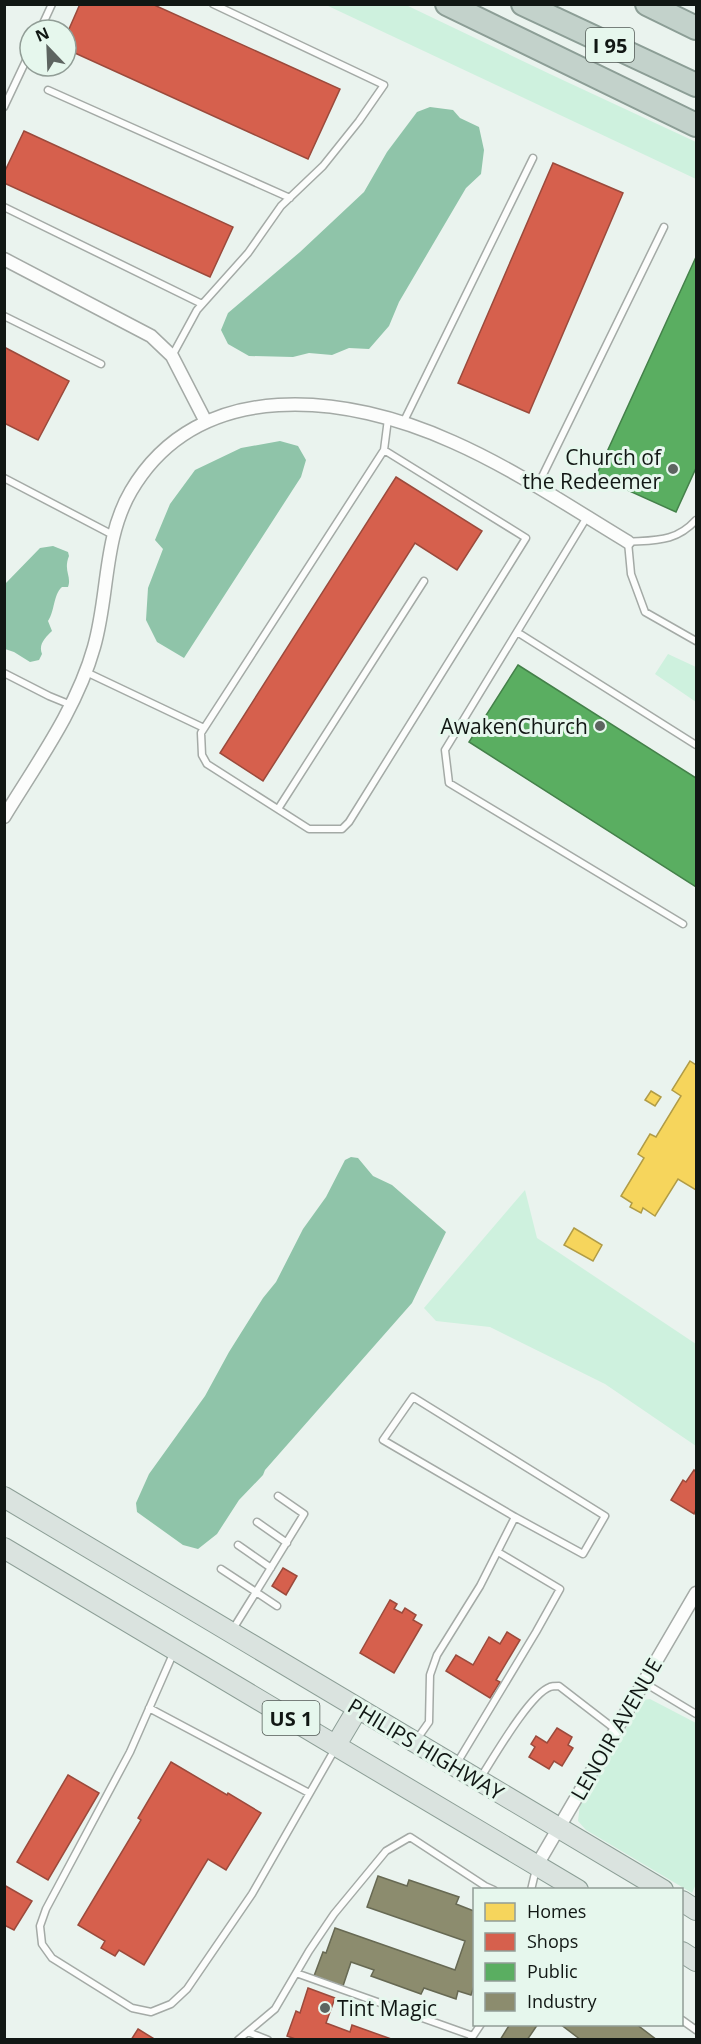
<svg xmlns="http://www.w3.org/2000/svg" width="701" height="2044" viewBox="0 0 701 2044" font-family="'Open Sans',sans-serif">
  <style>
    .green { fill: #cef1de }
    .water { fill: #8fc4a9 }
    .homes { fill: #f6d55c; stroke: #b19c46; stroke-width: 1.5 }
    .shops { fill: #d6604d; stroke: #9b4a3c; stroke-width: 1.5 }
    .public { fill: #5aae61; stroke: #44814a; stroke-width: 1.5 }
    .industry { fill: #8c8c6e; stroke: #676953; stroke-width: 1.5 }
    .lines { fill: none; stroke-linecap: round; stroke-linejoin: round }
    .service-casing { stroke: #a4aaa6; stroke-width: 9 }
    .minor-casing { stroke: #a4aaa6; stroke-width: 15 }
    .primary-casing { stroke: #8c9e96; stroke-width: 22 }
    .motorway-casing { stroke: #8c9e96; stroke-width: 26 }
    .service { stroke: #fcfdfc; stroke-width: 6 }
    .minor { stroke: #fcfdfc; stroke-width: 12 }
    .primary { stroke: #dae3df; stroke-width: 20 }
    .motorway { stroke: #c3d2cb; stroke-width: 22 }
    .poi-dot { fill: #5d6460; stroke: #e6f7ed; stroke-width: 2 }
    .labels { text-anchor: middle; dominant-baseline: central; stroke-width: 6; stroke-linejoin: round; paint-order: stroke }
    .shield { fill: #e6f7ed; stroke: #515a55; stroke-width: 1.5 }
    .shield-label { font-size: 20px; font-weight: bold; fill: #111714 }
    .poi-label { font-size: 21px; fill: #111714; stroke: #e6f7ed; text-anchor: end }
    .street-label { font-size: 21px; fill: #111714; stroke: #e6f7ed }
  </style>
  <rect width="100%" height="100%" fill="#eaf3ee"/>
  <!-- green -->
  <path class="green" d="M326 5H406L552 75 696 142V179Z
    M668 654 696 667V702L655 674Z
    M525 1190 537 1238 696 1344V1446L605 1384 490 1327 436 1321 424 1308Z
    M650 1699 696 1723V1884L692 1893 586 1830 578 1821 580 1804 643 1700Z"/>
  <!-- water -->
  <path class="water" d="M430 107 453 110 460 118 479 127 484 150 481 174 466 188 399 302 389 326 369 349 349 348 332 355 309 353 293 357 249 356 228 344 221 330 228 313 300 252 364 192 387 152 417 112Z
    M280 441 298 446 306 460 301 477 184 658 157 642 146 620 148 588 163 549 155 540 170 504 195 470 241 448Z
    M53 546 68 552 69 556C63 571 72 576 68 587H62C53 595 55 611 48 621L52 631C46 637 38 644 42 654L39 660 30 662 14 652 5 649V584L40 548Z
    M351 1157 358 1158 373 1176 392 1185 446 1232 412 1303 265 1470 263 1475 239 1500 217 1534 198 1549 183 1545 137 1512 136 1503 149 1474 205 1396 229 1352 263 1298 276 1282 303 1229 326 1197 345 1160Z"/>
  <!-- homes -->
  <path class="homes" d="M690 1061 696 1065V1190L678 1179 655 1216 643 1208 641 1213 630 1207 632 1203 621 1196 644 1158 638 1154 650 1134 656 1137 681 1096 672 1090Z
    M651 1091 661 1097 655 1106 645 1100Z
    M574 1228 602 1245 593 1261 564 1245Z"/>
  <!-- shops -->
  <path class="shops" d="M80 4H152L340 89 308 159 66 49V36Z
    M24 131 233 227 210 277 4 183V173Z
    M553 163 623 193 529 413 458 383Z
    M4 347 69 381 38 440 4 423Z
    M396 477 482 531 457 570 415 543 263 781 220 753Z
    M696 1469V1509L694 1514 671 1500 683 1480 686 1482 694 1470 695 1471Z
    M283 1568 297 1576 286 1595 272 1586Z
    M390 1600 397 1604 394 1609 402 1613 405 1608 416 1615 413 1620 422 1625 394 1673 360 1653Z
    M507 1632 520 1640 496 1680 500 1682 490 1698 446 1671 456 1655 473 1665 489 1637 500 1644Z
    M557 1728 572 1737 568 1745 573 1748 562 1766 554 1761 549 1769 529 1757 535 1747 531 1744 536 1736 547 1743Z
    M171 1762 227 1795 228 1793 261 1813 226 1870 208 1859 144 1965 119 1950 115 1956 101 1948 105 1941 78 1925 141 1820 138 1818Z
    M68 1775 99 1793 48 1880 17 1862Z
    M4 1885 32 1901 14 1930 4 1925Z
    M308 1988 335 1998 326 2023 350 2032 352 2025 394 2040H298L287 2036 296 2011 300 2013Z
    M138 2029 156 2040H131Z"/>
  <!-- public -->
  <path class="public" d="M696 257V468L676 512 596 476Z
    M518 665 696 778V887L469 742Z"/>
  <!-- industry -->
  <path class="industry" d="M378 1876 407 1886 409 1880 459 1897 456 1904 474 1911V1986L471 1995 458 1991 456 1999 424 1988 421 1994 371 1976 374 1970 351 1962 343 1986 314 1976 323 1952 326 1953 335 1928 455 1970 465 1941 367 1907Z
    M510 2024H538L527 2040H500Z
    M560 2024H636L657 2040H581Z"/>
  <g class="lines">
    <defs>
      <path id="service" d="M40 30 52 4
        M48 90 290 198
        M4 107 30 52
        M4 207 202 304
        M4 316 101 364
        M172 356 197 310 248 253 281 206 323 166 359 121 384 85 213 4
        M403 423 533 158
        M384 450 201 733 202 755 207 764 309 829H342L349 822 526 538 384 450 388 419
        M4 478 113 535
        M537 487 664 227
        M587 517 445 750 449 783 683 924
        M696 520C676 542 656 540 628 542L631 574 645 612 696 641
        M517 632 696 745
        M86 672 204 728
        M4 673 49 696 71 705
        M278 809 424 581
        M257 1522 287 1543
        M238 1545 271 1568
        M221 1569 256 1592 233 1629
        M277 1606 256 1592 304 1514 278 1496
        M173 1654 130 1752 46 1909 40 1926 42 1944 52 1958 132 2008 151 2012 171 2004 187 1989 252 1894 335 1749
        M643 1682 696 1714
        M149 1708 309 1793
        M417 1739 429 1722 430 1675 437 1655 480 1586 515 1517 383 1440 413 1397 605 1516 583 1554 515 1517
        M457 1763 536 1632 560 1589 498 1552
        M481 1777C494 1757 530 1694 550 1687 552 1686 556 1686 559 1686L616 1730
        M531 1890 536 1869
        M296 1973 473 2036
        M682 2020 696 2030
        M248 2032 268 2040
        M471 2039 481 2024
        M238 2040 275 2009 309 1951 334 1914 386 1851 410 1837 485 1886 494 1890"/>
      <path id="minor" d="M4 259 151 336 172 356 206 422
        M4 817C37 763 77 708 94 647 109 595 103 539 131 491 199 375 348 394 453 442 514 469 570 507 628 542
        M537 1865 696 1593"/>
      <path id="primary" d="M4 1497 663 1890
        M4 1548 578 1890
        M336 1745 358 1708
        M682 1901 696 1910
        M682 1952 696 1961"/>
      <path id="motorway" d="M447 4 696 125
        M523 4 696 85
        M647 4 696 28"/>
    </defs>
    <!-- service casing -->
    <use href="#service" class="service-casing"/>
    <!-- minor casing -->
    <use href="#minor" class="minor-casing"/>
    <!-- primary casing -->
    <use href="#primary" class="primary-casing"/>
    <!-- motorway casing -->
    <use href="#motorway" class="motorway-casing"/>
    <!-- service -->
    <use href="#service" class="service"/>
    <!-- minor -->
    <use href="#minor" class="minor"/>
    <!-- primary -->
    <use href="#primary" class="primary"/>
    <!-- motorway -->
    <use href="#motorway" class="motorway"/>
  </g>
  <!-- markers -->
  <g class="poi-dot">
    <circle cx="673" cy="469" r="6"/>
    <circle cx="600" cy="726" r="6"/>
    <circle cx="325" cy="2008" r="6"/>
  </g>
  <g class="labels">
    <!-- shield labels -->
    <g class="shield">
      <rect x="586" y="28" width="48" height="34" rx="4.5"/>
      <rect x="262.5" y="1701" width="57" height="34" rx="4.5"/>
    </g>
    <g class="shield-label">
      <text x="610" y="45">I 95</text>
      <text x="291" y="1718">US 1</text>
    </g>
    <!-- poi labels -->
    <g class="poi-label">
      <text x="661" y="457">Church of<tspan x="661" dy="24">the Redeemer</tspan></text>
      <text x="588" y="726">AwakenChurch</text>
      <text x="337" y="2008" text-anchor="start">Tint Magic</text>
    </g>
    <!-- street labels -->
    <g class="street-label">
      <text transform="translate(616 1729) rotate(-60)">LENOIR AVENUE</text>
      <text transform="translate(426 1749) rotate(31)">PHILIPS HIGHWAY</text>
    </g>
  </g>
  <!-- border -->
  <rect width="701" height="2044" fill="none" stroke="#111714" stroke-width="12"/>
  <!-- legend -->
  <rect x="473" y="1888" width="210" height="138" fill="#e6f7ed" stroke="#919d96" stroke-width="1.5"/>
  <rect x="485" y="1903" width="30" height="18" fill="#f6d55c" stroke="#919d96" stroke-width="1.5"/>
  <text x="527" y="1918" font-size="18" fill="#111714">Homes</text>
  <rect x="485" y="1933" width="30" height="18" fill="#d6604d" stroke="#919d96" stroke-width="1.5"/>
  <text x="527" y="1948" font-size="18" fill="#111714">Shops</text>
  <rect x="485" y="1963" width="30" height="18" fill="#5aae61" stroke="#919d96" stroke-width="1.5"/>
  <text x="527" y="1978" font-size="18" fill="#111714">Public</text>
  <rect x="485" y="1993" width="30" height="18" fill="#8c8c6e" stroke="#919d96" stroke-width="1.5"/>
  <text x="527" y="2008" font-size="18" fill="#111714">Industry</text>
  <!-- north arrow -->
  <g transform="translate(48 48) rotate(337)"><circle r="28" fill="#e6f7ed" stroke="#919d96" stroke-width="1.5"/>
  <path d="M0-4.5L10 22L0 15L-10 22Z" fill="#5d6460"/>
  <text y="-9" font-size="16" font-weight="bold" text-anchor="middle" fill="#111714">N</text>
  </g>
</svg>
